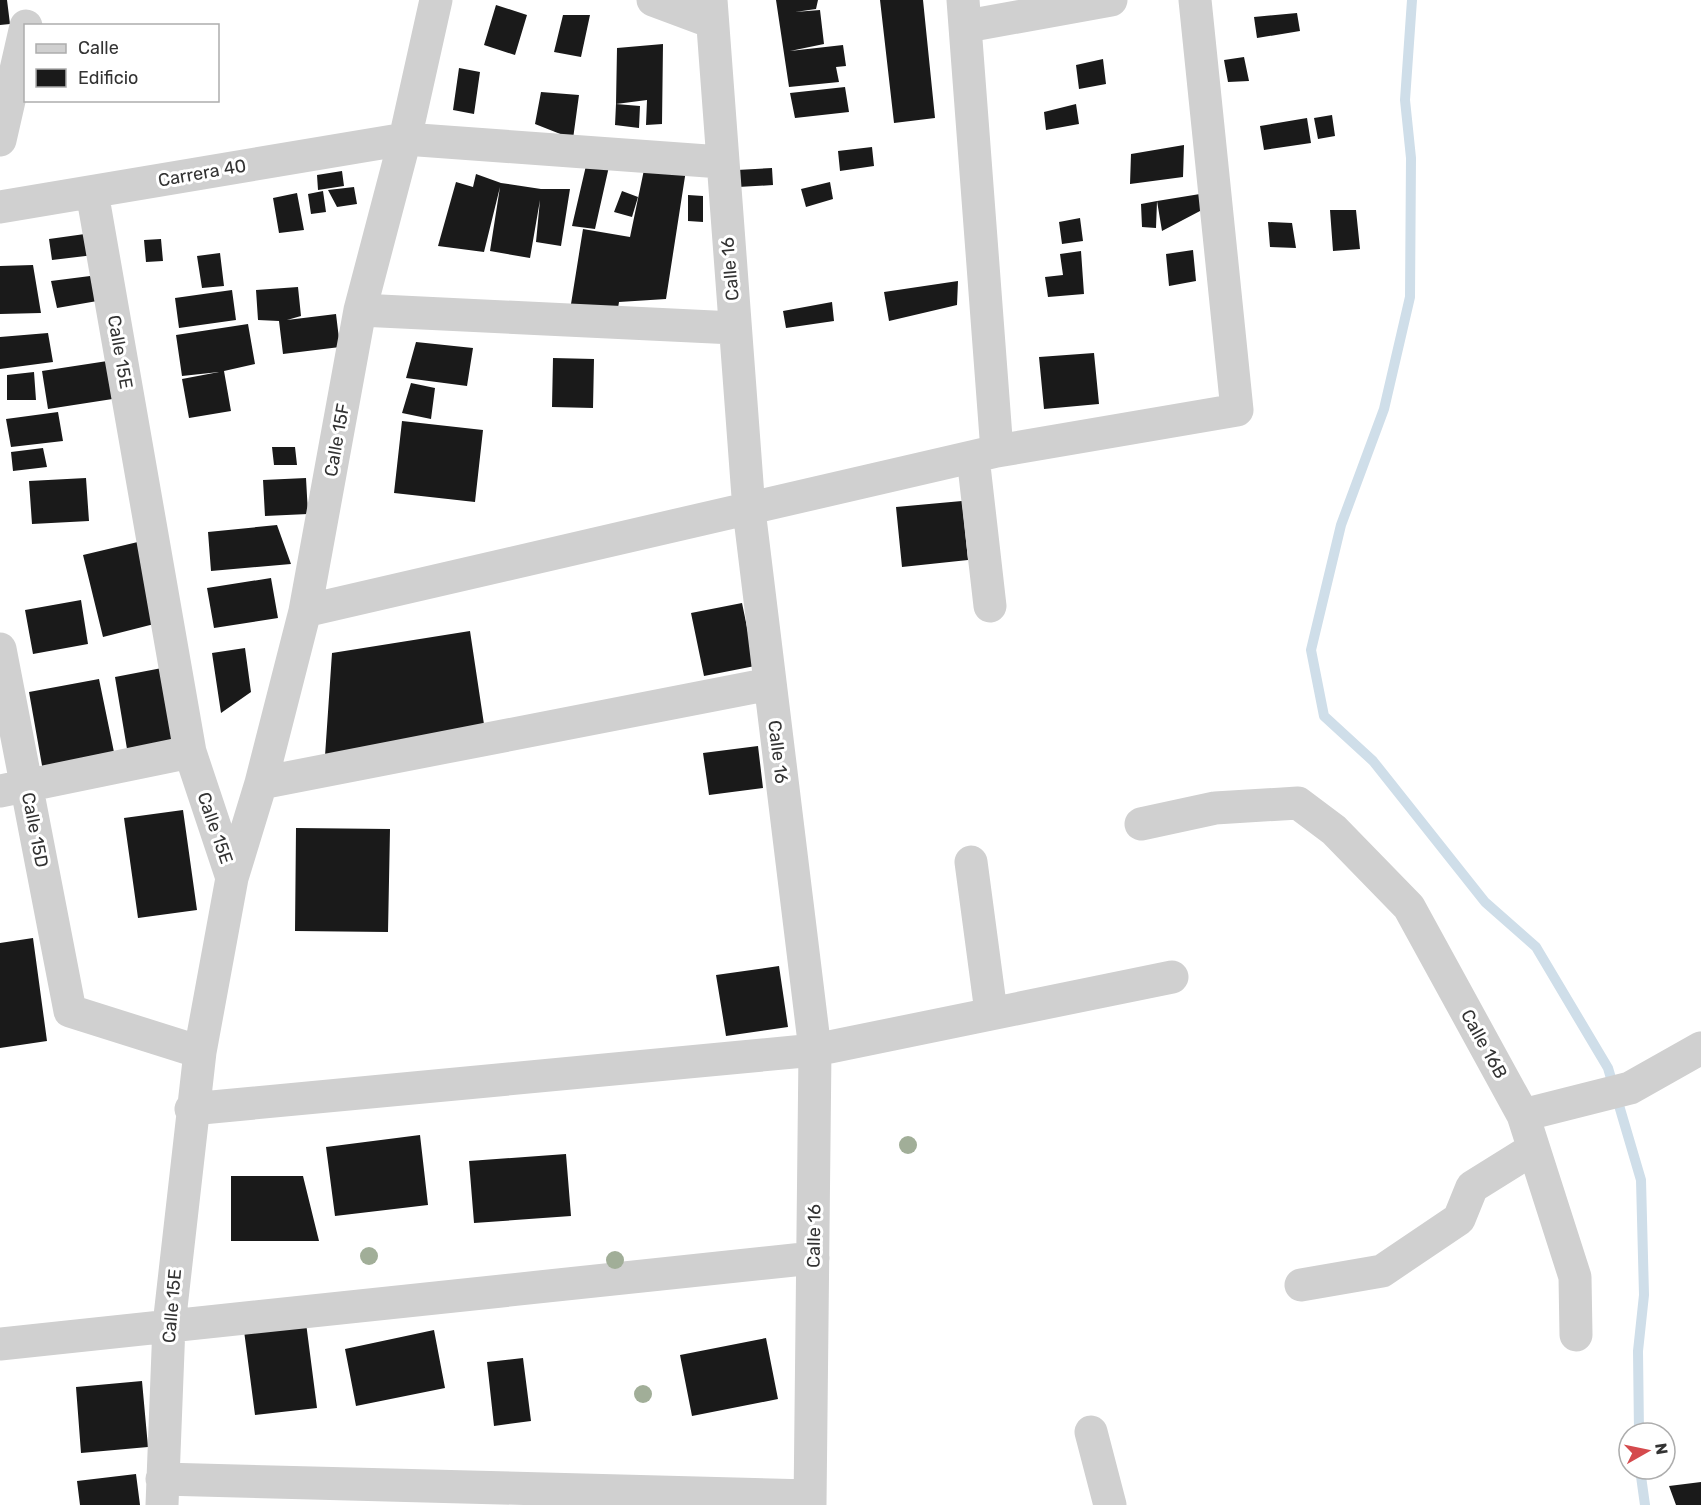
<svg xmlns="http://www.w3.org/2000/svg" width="1701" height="1505" viewBox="0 0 1701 1505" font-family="Rubik,sans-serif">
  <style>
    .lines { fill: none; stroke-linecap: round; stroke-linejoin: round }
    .stream { stroke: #cfdee9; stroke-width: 10 }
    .building { fill: #1a1a1a }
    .minor { stroke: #d0d0d0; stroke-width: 33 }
    .tree { fill: #a1ae98 }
    .labels { text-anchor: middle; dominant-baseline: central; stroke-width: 6; stroke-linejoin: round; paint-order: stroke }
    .street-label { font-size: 18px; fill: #333; stroke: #fff }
  </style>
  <rect width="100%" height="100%" fill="#fff"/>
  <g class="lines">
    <!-- stream -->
    <path class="stream" d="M1412 0 1405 100 1411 158 1410 297 1384 409 1341 525 1311 650 1324 716 1373 761 1485 902 1536 947 1608 1068 1641 1180 1644 1295 1638 1351 1639 1433
      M1640 1469 1645 1505"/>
  </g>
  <!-- building -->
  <path class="building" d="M0 0H7L10 24 0 25Z
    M776 0H818L816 9 795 12 820 10 824 44 790 51 843 45 846 66 836 67 839 82 789 87Z
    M880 0H923L935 118 894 123Z
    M496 5 527 15 515 55 484 45Z
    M1297 13 1300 31 1257 38 1254 17Z
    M563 15H590L581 57 554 52Z
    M663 44 662 124 646 125 647 100 616 104 617 48Z
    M1244 57 1249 81 1228 82 1224 60Z
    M1103 59 1106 84 1079 89 1076 65Z
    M459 68 480 72 474 114 453 110Z
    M845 87 849 112 795 118 790 93Z
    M541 92 579 95 573 139 535 124Z
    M616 104 640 106 639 128 615 125Z
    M1076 104 1079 124 1046 130 1044 112Z
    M1332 115 1335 136 1318 139 1314 118Z
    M1307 118 1311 143 1264 150 1260 126Z
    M1184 145 1183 177 1130 184 1131 154Z
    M872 147 874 166 840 171 838 151Z
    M588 157 610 162 595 229 572 226Z
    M645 165 686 170 666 299 619 302 617 314 571 304 583 229 630 237Z
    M772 168 773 185 738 187 737 170Z
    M342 171 344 186 318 190 317 175Z
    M476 174 501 183 541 189H570L561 246 536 242 540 200 530 258 490 251 500 187 484 252 438 246 456 182 473 187Z
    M830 182 833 199 806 207 801 189Z
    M354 187 357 204 337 207 328 190Z
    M323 191 326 212 311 214 308 194Z
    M622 191 638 197 632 217 614 212Z
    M297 193 304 230 279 233 273 198Z
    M1200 194V211L1162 231 1157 201 1156 228 1142 227 1141 204 1157 201Z
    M688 195 703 196V222L688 221Z
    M1330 210H1356L1360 249 1333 251Z
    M1080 218 1083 241 1062 244 1059 222Z
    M1268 222 1292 223 1296 248 1270 247Z
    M92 233 94 255 52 260 49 239Z
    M161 239 163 261 146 262 144 240Z
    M1193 250 1196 281 1169 286 1166 254Z
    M1081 251 1084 294 1048 297 1045 277 1063 275 1060 254Z
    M220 253 224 286 202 288 197 256Z
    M33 265 41 313 0 314V266Z
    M98 275 103 300 57 308 51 281Z
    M958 281 957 305 889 321 884 292Z
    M298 287 301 316 287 320 336 314 340 347 283 354 279 321 258 320 256 290Z
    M232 290 236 320 179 328 175 298Z
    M832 302 834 321 786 328 783 311Z
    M248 324 255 364 224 371 231 411 189 418 182 379 219 372 182 376 176 335Z
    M48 333 53 362 0 369V337Z
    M416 342 473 348 467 386 406 378Z
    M1094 353 1099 404 1044 409 1039 357Z
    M553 358 594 359 593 408 552 407Z
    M114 360 119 398 48 409 42 371Z
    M34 372 36 400H7V375Z
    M411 383 435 388 431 419 402 413Z
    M58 412 63 441 11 447 6 419Z
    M402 421 483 430 475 502 394 493Z
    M272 447H295L297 465H274Z
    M43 448 47 467 13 471 11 452Z
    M86 478 89 521 32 524 29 481Z
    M306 478 308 514 265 516 263 480Z
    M962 501 968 560 902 567 896 507Z
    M277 525 291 564 211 571 208 532Z
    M142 541 162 622 103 637 83 555Z
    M271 578 278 618 214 628 207 588Z
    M81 600 88 644 33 654 25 610Z
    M742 603 755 666 704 676 691 613Z
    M470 631 485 731 325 756 332 653Z
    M245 648 251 692 221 713 212 653Z
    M162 668 174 741 127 749 115 677Z
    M99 679 115 757 43 771 29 692Z
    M758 746 763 788 709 795 703 753Z
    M183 810 197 910 138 918 124 818Z
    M296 828 390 829 388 932 295 931Z
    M33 938 47 1041 0 1048V943Z
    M779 966 788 1027 726 1036 716 975Z
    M420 1135 428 1205 335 1216 326 1147Z
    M566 1154 571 1216 474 1223 469 1161Z
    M231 1176H303L319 1241H231Z
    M305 1315 317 1408 255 1415 243 1323Z
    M434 1330 445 1388 356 1406 345 1349Z
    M766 1338 778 1399 692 1416 680 1355Z
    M523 1358 531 1421 494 1426 487 1362Z
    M142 1381 148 1447 81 1453 76 1387Z
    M136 1474 140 1505H80L77 1481Z
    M1701 1482V1505H1676L1669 1486Z"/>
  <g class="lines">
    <!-- minor -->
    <path class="minor" d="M653 0 712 22
      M711 0 749 510 815 1050 810 1505
      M963 0 997 451
      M967 26 1111 0
      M0 140 26 26
      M92 192 190 752 232 878
      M0 207 405 139 721 162
      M360 310 734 328
      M973 457 990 606
      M305 611 997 451 1237 410 1195 0
      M0 649 70 1011 200 1052
      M261 783 770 684
      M0 791 190 752
      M1141 824 1215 808 1298 803 1334 830 1409 907 1523 1115 1575 1277 1576 1335
      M971 862 991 1012
      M191 1109 815 1050 1172 977
      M1523 1115 1630 1088 1701 1048
      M1301 1285 1382 1271 1459 1219 1472 1187 1533 1149
      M0 1344 813 1258
      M1091 1432 1110 1505
      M162 1479 810 1496
      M162 1505 169 1325 200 1052 232 878 261 783 305 611 360 310 405 139 436 0"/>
  </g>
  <!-- trees -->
  <g class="tree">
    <circle cx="908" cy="1145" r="9"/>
    <circle cx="369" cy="1256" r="9"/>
    <circle cx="615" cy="1260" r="9"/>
    <circle cx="643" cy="1394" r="9"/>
  </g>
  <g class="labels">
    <!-- street labels -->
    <g class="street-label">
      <text transform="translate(202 173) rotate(-10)">Carrera 40</text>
      <text transform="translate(730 269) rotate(-95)">Calle 16</text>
      <text transform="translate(120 352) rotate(80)">Calle 15E</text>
      <text transform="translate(337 440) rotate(-80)">Calle 15F</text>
      <text transform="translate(778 752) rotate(83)">Calle 16</text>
      <text transform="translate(215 828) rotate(71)">Calle 15E</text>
      <text transform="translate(35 830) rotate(79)">Calle 15D</text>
      <text transform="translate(1484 1044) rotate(61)">Calle 16B</text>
      <text transform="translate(814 1236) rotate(-89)">Calle 16</text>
      <text transform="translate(172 1306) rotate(-85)">Calle 15E</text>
    </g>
  </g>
  <!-- legend -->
  <rect x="24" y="24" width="195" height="78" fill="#ffffff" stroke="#adadad" stroke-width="1.5"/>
  <rect x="36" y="44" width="30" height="9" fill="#d0d0d0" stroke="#adadad" stroke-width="1.5"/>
  <text x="78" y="54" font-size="18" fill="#333333">Calle</text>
  <rect x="36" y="69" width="30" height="18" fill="#1a1a1a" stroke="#adadad" stroke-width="1.5"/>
  <text x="78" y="84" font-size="18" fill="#333333">Edificio</text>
  <!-- north arrow -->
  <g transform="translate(1647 1451) rotate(81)"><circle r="28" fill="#ffffff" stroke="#adadad" stroke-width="1.5"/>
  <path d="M0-4.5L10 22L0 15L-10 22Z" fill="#d54a4d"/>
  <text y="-9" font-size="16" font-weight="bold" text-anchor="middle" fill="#333333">N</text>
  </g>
</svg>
